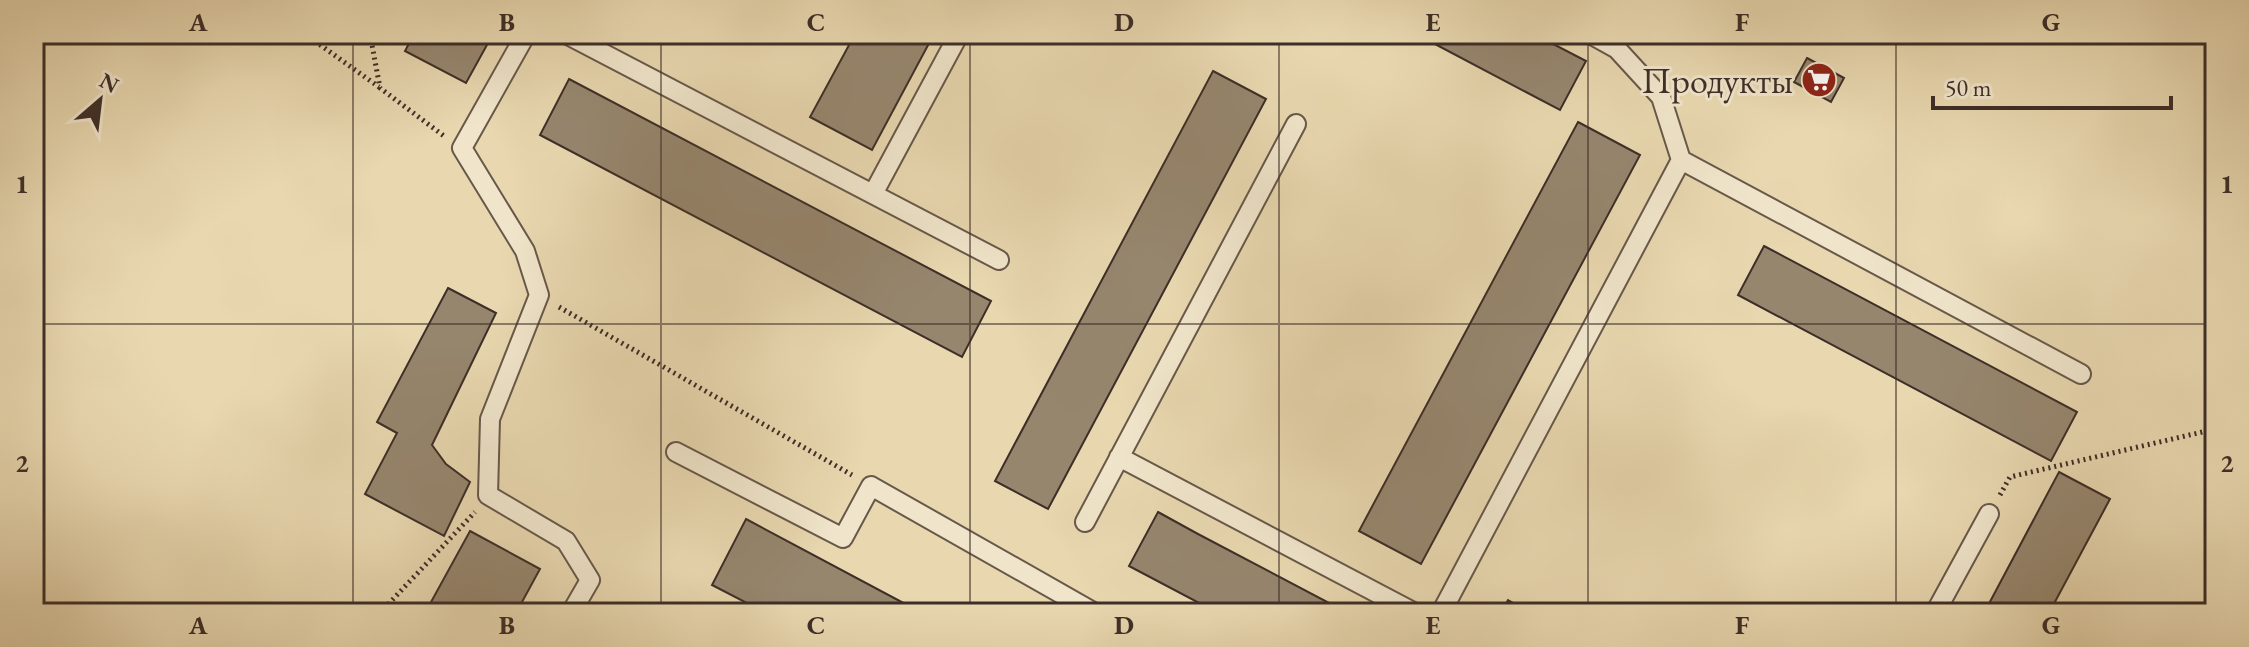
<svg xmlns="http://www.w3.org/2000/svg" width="2249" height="647" viewBox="0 0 2249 647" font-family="'EB Garamond',serif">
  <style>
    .building { fill: #96866e; stroke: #3d2e28; stroke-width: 2 }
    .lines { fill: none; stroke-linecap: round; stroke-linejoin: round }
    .service-casing { stroke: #68584a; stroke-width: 22 }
    .path { stroke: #3d2e28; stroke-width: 5; stroke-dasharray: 2 4; stroke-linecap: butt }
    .service { stroke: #f0e5cb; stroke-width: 18 }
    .grid { fill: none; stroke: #3d2e28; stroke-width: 2; stroke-opacity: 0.55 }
    .labels { text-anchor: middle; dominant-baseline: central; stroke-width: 6; stroke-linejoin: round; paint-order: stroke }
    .poi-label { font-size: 36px; fill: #3d2e28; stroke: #f0e5cb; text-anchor: end }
    .neatline { fill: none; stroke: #3d2e28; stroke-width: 3 }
    .grid-label { font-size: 26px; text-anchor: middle; font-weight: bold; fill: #3d2e28 }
  </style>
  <rect width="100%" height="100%" fill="#e8d7af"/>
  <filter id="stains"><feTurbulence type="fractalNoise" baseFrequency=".0025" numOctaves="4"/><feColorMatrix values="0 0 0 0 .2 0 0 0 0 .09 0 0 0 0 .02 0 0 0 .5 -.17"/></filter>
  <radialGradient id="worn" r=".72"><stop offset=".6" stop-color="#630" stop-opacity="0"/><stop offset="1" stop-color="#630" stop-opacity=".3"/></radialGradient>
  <!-- building -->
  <path class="building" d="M414 34H493L466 83 405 51Z
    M855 34H934L872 150 810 117Z
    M1416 34H1534L1586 61 1560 110Z
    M1807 58 1844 78 1831 102 1794 82Z
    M1213 71 1266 99 1048 509 995 481Z
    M569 79 991 301 962 357 540 135Z
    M1578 122 1640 155 1421 564 1359 531Z
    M1764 246 2077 412 2051 461 1738 295Z
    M448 288 496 313 432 445 446 464 470 482 444 536 365 494 397 433 377 422Z
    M2059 472 2110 499 2049 613H1984Z
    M1158 512 1198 534 1348 613H1218L1129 566Z
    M746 519 911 607 908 613H766L712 585Z
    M470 531 540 569 516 613H425Z
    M1508 600 1531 613H1501Z"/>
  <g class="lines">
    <defs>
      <path id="service" d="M526 34 462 148 525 251 539 295 490 419 488 495 566 541 590 580 571 613
        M566 34 999 260
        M1590 34 1617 49 1661 97 1681 160 2081 374
        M873 194 959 34
        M676 452 843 538 871 486 1095 613
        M1119 457 1415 613
        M1085 522 1296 124
        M1441 613 1681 160
        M1935 613 1989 514"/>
    </defs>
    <!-- service casing -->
    <use href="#service" class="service-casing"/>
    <!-- path -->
    <path class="path" d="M305 34 379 87
      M370 34 380 88 444 136
      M559 307 852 475
      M2000 495 2010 477 2215 429
      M380 613 475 512"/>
    <!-- service -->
    <use href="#service" class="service"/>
  </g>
  <!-- grid -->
  <path class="grid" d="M353 34V613M661 34V613M970 34V613M1279 34V613M1588 34V613M1896 34V613M34 324H2215"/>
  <!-- icons -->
  <defs>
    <symbol id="supermarket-disc" viewBox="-11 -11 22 22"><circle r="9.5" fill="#8f2418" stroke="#f0e5cb"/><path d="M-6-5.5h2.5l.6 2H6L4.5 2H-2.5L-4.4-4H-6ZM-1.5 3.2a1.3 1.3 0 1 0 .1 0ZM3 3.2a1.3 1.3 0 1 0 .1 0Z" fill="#fff"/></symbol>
  </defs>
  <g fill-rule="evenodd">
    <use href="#supermarket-disc" x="1799" y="60" width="40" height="40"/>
  </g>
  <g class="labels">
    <!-- poi labels -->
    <g class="poi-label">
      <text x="1793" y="80">Продукты</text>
    </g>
  </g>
  <!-- margin -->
  <rect width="2249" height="647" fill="none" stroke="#e8d7af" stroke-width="88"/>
  <!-- north arrow -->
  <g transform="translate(100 100) rotate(28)" stroke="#f0e5cb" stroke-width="6" paint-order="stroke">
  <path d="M0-6L14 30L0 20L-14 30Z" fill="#3d2e28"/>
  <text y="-12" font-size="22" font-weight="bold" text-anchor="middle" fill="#3d2e28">N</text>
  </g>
  <!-- scale -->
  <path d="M1933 96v12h238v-12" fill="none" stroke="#3d2e28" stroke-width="4"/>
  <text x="1945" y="96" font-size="24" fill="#3d2e28" stroke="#f0e5cb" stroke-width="6" paint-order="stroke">50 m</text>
  <rect x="44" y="44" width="2161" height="559" class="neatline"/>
  <g class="grid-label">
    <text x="198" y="31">A</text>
    <text x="507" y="31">B</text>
    <text x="816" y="31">C</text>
    <text x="1124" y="31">D</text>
    <text x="1433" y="31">E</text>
    <text x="1742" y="31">F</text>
    <text x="2051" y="31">G</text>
    <text x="22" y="193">1</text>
    <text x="2227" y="193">1</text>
    <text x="22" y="472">2</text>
    <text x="2227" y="472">2</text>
    <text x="198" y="634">A</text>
    <text x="507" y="634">B</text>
    <text x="816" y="634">C</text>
    <text x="1124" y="634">D</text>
    <text x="1433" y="634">E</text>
    <text x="1742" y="634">F</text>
    <text x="2051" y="634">G</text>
  </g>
  <rect width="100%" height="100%" filter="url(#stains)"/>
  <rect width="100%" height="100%" fill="url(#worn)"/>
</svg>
